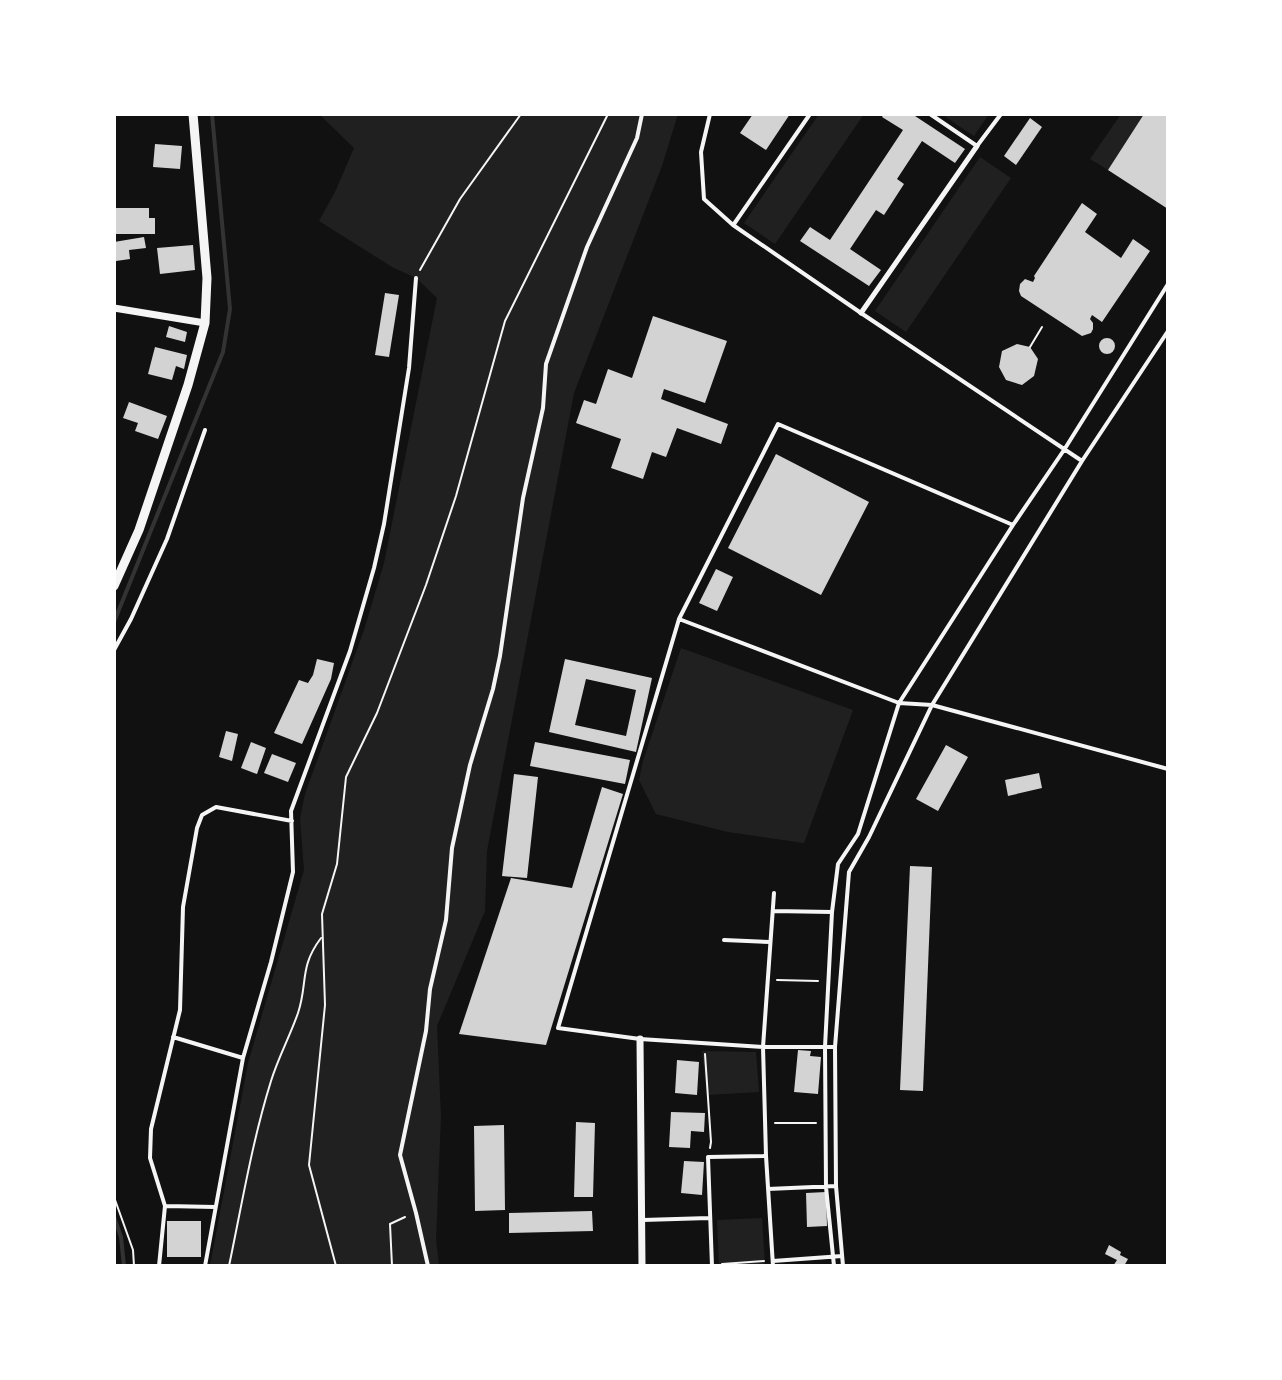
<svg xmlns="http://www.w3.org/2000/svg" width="1282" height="1380" viewBox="0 0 1282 1380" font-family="'Fira Sans',sans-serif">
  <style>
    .green { fill: #202020 }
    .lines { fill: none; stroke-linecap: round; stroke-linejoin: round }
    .stream { stroke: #333; stroke-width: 4 }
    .building { fill: #d3d3d3; fill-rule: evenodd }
    .path { stroke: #f5f5f5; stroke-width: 2 }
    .service { stroke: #f5f5f5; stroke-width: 4 }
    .pedestrian { stroke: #f5f5f5; stroke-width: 5 }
    .minor { stroke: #f5f5f5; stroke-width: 7 }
    .tertiary { stroke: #f5f5f5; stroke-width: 9 }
  </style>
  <rect width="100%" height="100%" fill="#111"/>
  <!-- green -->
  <path class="green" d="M319 114H678L662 166 574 393 487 851 485 911 437 1026 441 1117 436 1239 439 1266H210L248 1063 304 870 300 818 305 794 364 630 384 563 437 298 416 278 392 267 319 221 335 192 354 148Z
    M819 114H864L775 244 744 223Z
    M941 114H989L974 136Z
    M1121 114H1144L1108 170 1090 159Z
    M980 157 1011 178 906 332 875 311Z
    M681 648 853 710 804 843 728 832 656 814 639 780 643 761Z
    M702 1051 756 1052 759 1092 707 1095Z
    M762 1218 765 1266H719L717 1220Z"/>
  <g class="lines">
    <!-- stream -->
    <path class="stream" d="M114 622 223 352 230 309 212 114
      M114 1217 121 1237 124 1266"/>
  </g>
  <!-- building -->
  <path class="building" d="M753 114H790L766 150 740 133Z
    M884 114H912L965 149 955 163 922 141 897 179 904 184 884 215 876 210 850 249 881 270 869 286 800 241 810 227 830 240 903 130 882 117Z
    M1144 114H1168V209L1108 170Z
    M1030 118 1042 127 1016 165 1004 156Z
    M155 144 182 146 180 169 153 167Z
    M1082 203 1097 214 1085 232 1121 258 1133 239 1150 251 1102 322 1092 315 1090 319 1093 323V329L1091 333 1082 336 1021 296 1019 291 1020 284 1025 279 1033 282 1035 278 1034 276Z
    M115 208H149V218H155V234H115Z
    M144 237 146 248 129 250 130 259 116 261 114 242Z
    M193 245 195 270 160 274 157 248Z
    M385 293 399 295 389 357 375 355Z
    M653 316 727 341 705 403 664 389 661 399 728 424 721 444 677 428 666 457 652 452 643 479 611 468 621 439 576 423 584 400 596 404 608 369 632 378Z
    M169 326 187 332 185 342 166 337Z
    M1099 346a8 8 0 1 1 16 0a8 8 0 1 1-16 0Z
    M1017 344 1030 347 1038 359 1034 376 1022 385 1006 380 999 367 1002 351Z
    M155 347 187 355 184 369 176 366 172 380 148 374Z
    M129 402 167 416 158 439 135 431 138 423 123 418Z
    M776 454 869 502 821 595 728 548Z
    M716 569 733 577 717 611 699 603Z
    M317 659 334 663 331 679 302 744 274 733 299 680 308 683 313 675Z
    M565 659 652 678 636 752 549 732ZM586 679 636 690 626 736 575 725Z
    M226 731 238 734 232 761 219 757Z
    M251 742 266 748 257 774 241 768Z
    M535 742 630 760 625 784 530 766Z
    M946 745 968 757 938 811 916 799Z
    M272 754 296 763 288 782 264 773Z
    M1039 773 1042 788 1008 796 1005 780Z
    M514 774 538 777 527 878 502 876Z
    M602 787 623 794 546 1045 459 1034 511 878 572 888Z
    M910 866 932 867 923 1091 900 1090Z
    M798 1050 811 1051 810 1056 821 1057 818 1094 794 1092Z
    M677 1060 699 1062 697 1095 675 1093Z
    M671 1112 705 1113 704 1132 691 1131 690 1148 669 1147Z
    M576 1122 595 1123 593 1197H574Z
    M504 1125 505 1210 475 1211 474 1126Z
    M684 1161 704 1162 702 1195 681 1193Z
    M826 1192 827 1226 807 1227 806 1193Z
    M592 1211 593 1231 509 1233V1213Z
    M167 1221H201V1257H167Z
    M1109 1245 1121 1252 1120 1255 1128 1259 1124 1266H1113L1117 1260 1105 1254Z"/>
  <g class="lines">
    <!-- path -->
    <path class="path" d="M420 270 460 199 521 114
      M1030 347 1042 327
      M777 980 818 981
      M705 1054 711 1142 710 1148
      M775 1123H816
      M114 1197 133 1250 134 1266
      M722 1264 764 1261
      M229 1266C242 1204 252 1142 271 1081 278 1058 290 1036 298 1013 308 983 299 967 321 938
      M336 1266 309 1165 325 1005 322 914 337 864 346 777 377 713 426 585 456 496 505 321 608 114
      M392 1266 390 1224 405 1217"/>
    <!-- service -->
    <path class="service" d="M710 114 701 152 704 199 733 225 861 313 1082 461
      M930 114 977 146 1001 114
      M734 224 810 114
      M679 619 899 703 932 705 1168 769
      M114 650 131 619 167 539 205 430
      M773 911 832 912
      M724 940 770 942
      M173 1037 243 1058
      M835 1047H763L640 1039 558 1028 679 619 778 424 1013 525
      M768 1189 836 1186
      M166 1206 215 1207
      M643 1220 709 1218
      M773 1261 842 1256
      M159 1266 165 1206 150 1158 151 1129 180 1010 183 907 197 828 202 815 216 807 292 821
      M205 1266 243 1058 271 962 293 872 291 811 350 651 374 568 384 524 409 368 416 278
      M428 1266 416 1213 400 1155 426 1031 430 989 446 920 452 848 470 765 493 689 500 656 523 498 543 408 546 364 587 247 637 138 642 114
      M712 1266 708 1157 766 1156
      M773 1266 766 1156 763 1047 774 893
      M834 1266 826 1187 825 1047 832 912 838 864 858 834 899 703 1013 525 1064 450 1168 284
      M843 1266 836 1186 835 1047 849 872 869 837 932 705 1082 461 1168 331"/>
    <!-- pedestrian -->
    <path class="pedestrian" d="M861 313 977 146"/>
    <!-- minor -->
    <path class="minor" d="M114 308 205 323
      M640 1039 642 1266"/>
    <!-- tertiary -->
    <path class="tertiary" d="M114 586 139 530 188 385 205 323 207 278 193 114"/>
  </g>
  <!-- border -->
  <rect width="1282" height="1380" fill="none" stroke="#ffffff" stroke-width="232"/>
</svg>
